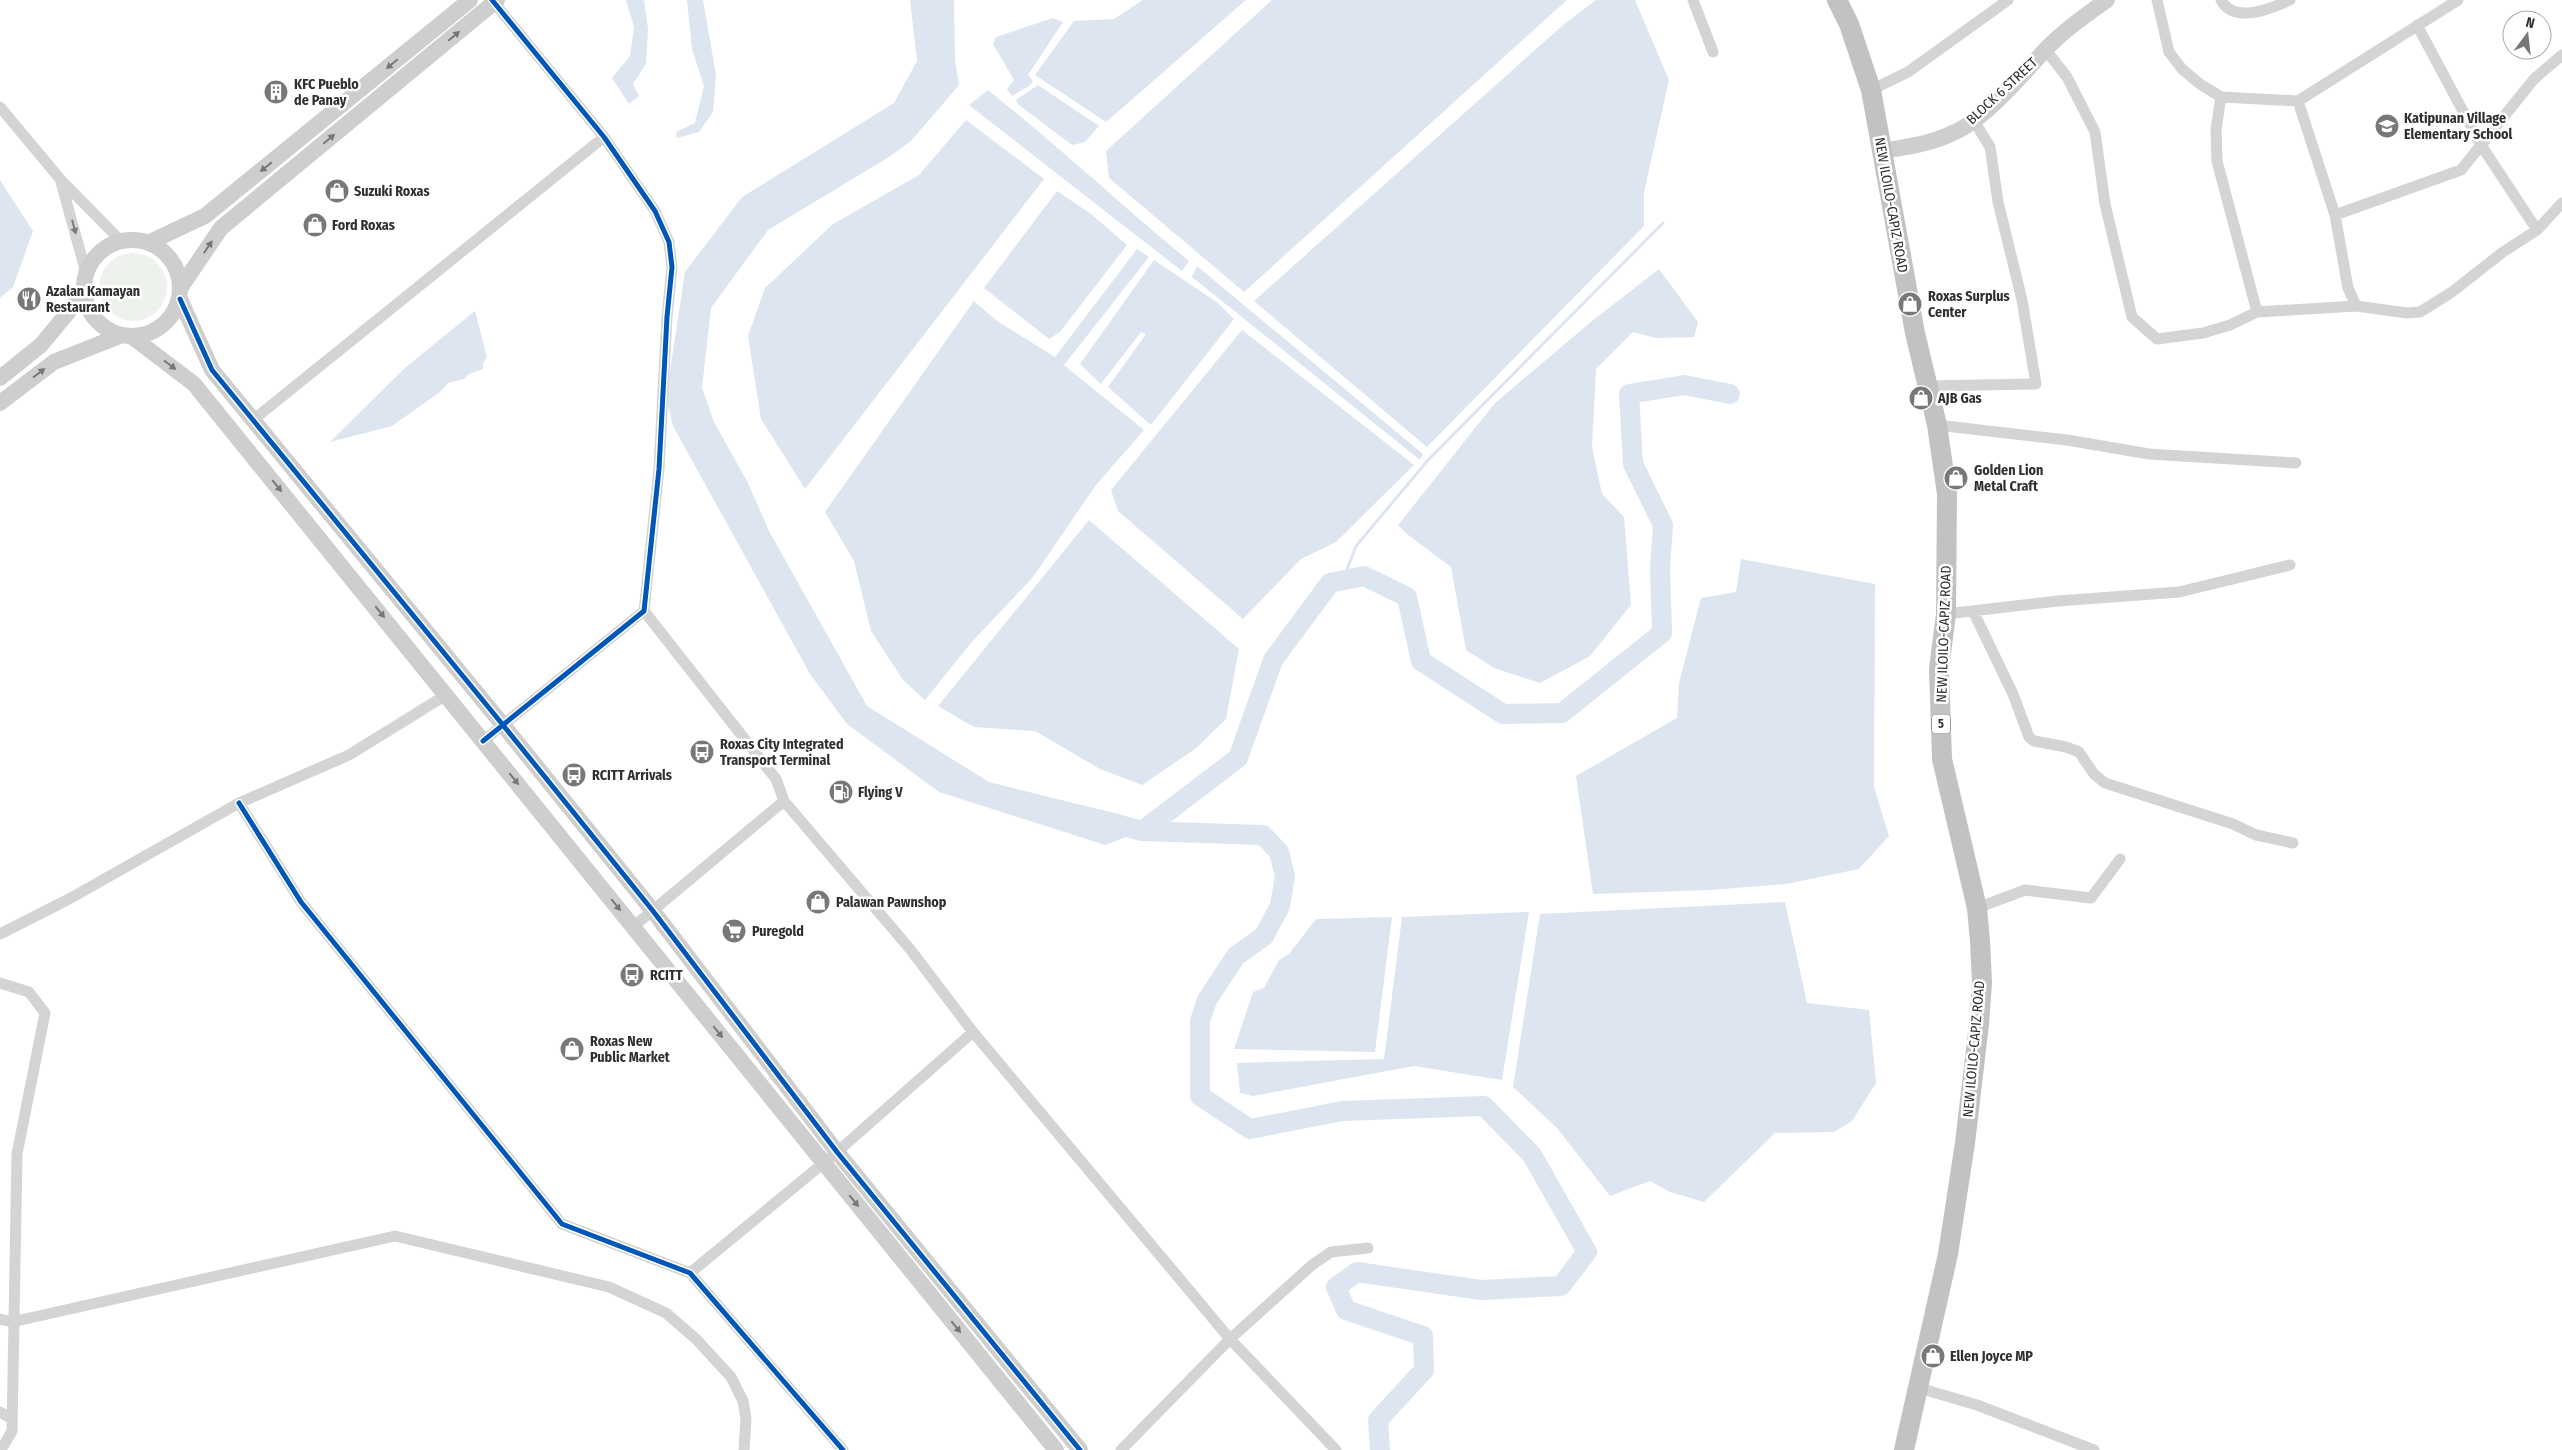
<svg xmlns="http://www.w3.org/2000/svg" width="2562" height="1450" viewBox="0 0 2562 1450" font-family="'Fira Sans Condensed',sans-serif">
  <style>
    .green { fill: #eef2ec }
    .water { fill: #dde5f0 }
    .lines { fill: none; stroke-linecap: round; stroke-linejoin: round }
    .stream { stroke: #dde5f0; stroke-width: 3 }
    .river { stroke: #dde5f0; stroke-width: 20 }
    .street { stroke: #d4d4d4; stroke-width: 11 }
    .secondary { stroke: #cecece; stroke-width: 16 }
    .highway { stroke: #c2c2c2; stroke-width: 20 }
    .cycleway-casing { stroke: #fff; stroke-width: 8 }
    .cycleway { stroke: #0057b8; stroke-width: 5 }
    .oneway { fill: #777 }
    .oneway2 { fill: #7a7a7a }
    .labels { text-anchor: middle; dominant-baseline: central; stroke-width: 5; stroke-linejoin: round; paint-order: stroke }
    .shield { fill: #fff; stroke: #6e6e6e; stroke-width: 1 }
    .shield-label { font-size: 12px; font-weight: bold; fill: #303030 }
    .poi-label { font-size: 14px; font-weight: bold; fill: #303030; stroke: #fff; text-anchor: start }
    .street-label { font-size: 14px; fill: #303030; stroke: #fff }
  </style>
  <rect width="100%" height="100%" fill="#fff"/>
  <!-- green -->
  <path class="green" d="M99 287a34 34 0 1 1 68 0a34 34 0 1 1-68 0Z"/>
  <!-- water -->
  <path class="water" d="M626 0H644L648 29 646 64 633 84 639 96 629 104 612 78 630 56 634 27Z
    M687 0H703L716 75 713 112 699 132 677 138 676 132 695 123 704 86 692 49Z
    M910 0H954L955 60 959 85 911 141 889 157 768 230 711 308 702 388 714 422 748 483 769 531 867 706 989 782 1122 815 1142 831 1105 845 939 792 847 724 810 674 673 426 666 397 685 272 742 197 894 103 917 61Z
    M1143 0H1246L1106 122 1035 75 1074 21 1114 19Z
    M1272 0H1567L1244 292 1109 178 1106 151Z
    M1596 0H1635L1669 80 1644 192V226L1427 447 1254 301 1563 25Z
    M1053 18 1063 22 1028 75 1033 81 1029 86 1012 96 1007 89 1014 80 993 44 996 37Z
    M1038 85 1099 126 1085 142 1072 145 1019 105 1016 100Z
    M988 90C1057 145 1121 205 1189 261L1182 271 969 105Z
    M966 120 1044 179 805 489 761 419 748 336 765 288 833 224 919 175Z
    M0 180 33 231 13 287 0 298Z
    M1057 191 1091 214 1127 245 1060 332 1049 339 984 288Z
    M1137 249 1149 257 1064 365 1144 430 1096 485 1033 577 970 644 925 700 903 680 871 631 854 561 825 512 974 301 997 321 1055 357Z
    M1154 260 1218 303 1234 319 1151 425 1108 387 1146 334 1141 332 1101 384 1080 364Z
    M1197 266 1423 454 1420 460 1192 277Z
    M1659 269 1698 322 1694 337 1656 338 1633 332 1596 369 1592 447 1602 494 1624 517 1631 605 1590 656 1540 683 1494 668 1466 650 1451 567 1407 534 1398 525 1495 403 1592 321Z
    M475 311 487 357 483 363V369L469 374 464 379 448 383 440 392 392 426 330 442 406 367Z
    M1242 330 1414 465 1336 542 1301 559 1243 619 1118 511 1111 490Z
    M1089 520 1239 649 1226 719 1195 749 1142 785 1100 769 1035 731 974 727 938 706Z
    M1741 559 1875 584 1874 787 1889 836 1859 869 1786 884 1710 890 1593 894 1576 776 1677 718 1679 683 1701 598 1736 592Z
    M1785 902 1807 1003 1869 1010 1876 1083 1852 1121 1834 1132 1775 1133 1704 1202 1670 1192 1650 1181 1610 1196 1557 1128 1513 1087 1540 914Z
    M1529 912 1502 1080 1414 1066 1253 1096 1240 1093 1237 1063 1384 1059 1402 917Z
    M1392 917 1375 1052 1234 1049 1253 992 1264 988 1279 960 1289 954 1316 919Z"/>
  <g class="lines">
    <!-- stream -->
    <path class="stream" d="M1343 580 1356 546 1429 459 1663 223"/>
    <!-- river -->
    <path class="river" d="M1116 824 1142 831 1263 835 1279 852 1285 876 1280 906 1264 936 1236 956 1207 1000 1200 1021V1096L1250 1129 1342 1111 1484 1106 1532 1155 1587 1252 1561 1286 1481 1290 1357 1272 1336 1287 1346 1310 1423 1336 1424 1370 1378 1420 1380 1450
      M1142 831 1238 758 1273 660 1330 583 1364 576 1407 597 1421 661 1503 714 1562 713 1662 633 1660 569 1663 525 1633 464 1629 394 1684 385 1730 394"/>
    <!-- street -->
    <path class="street" d="M1693 0 1713 52
      M2157 0 2169 52 2182 69 2200 84 2221 97 2298 101 2458 0
      M2221 0C2234 25 2272 8 2290 0
      M2417 25 2481 145 2537 230
      M2045 49 2067 77 2095 132 2105 204 2132 317 2157 339 2203 333 2230 325 2257 312 2356 306 2407 313 2420 312 2452 292 2503 252 2537 230 2562 203
      M1871 90 1908 72 2008 0
      M2221 97 2216 129 2217 161 2257 312
      M2298 101 2335 215 2348 288 2356 306
      M0 107 61 180 121 241
      M61 182 86 273
      M2335 215 2461 170 2534 79 2562 55
      M1927 386 2036 384 2022 300 1998 202 1990 147 1974 121
      M253 420 604 137
      M1937 425 2067 440 2149 454 2296 463
      M644 611 776 779 784 801 910 949 973 1032 1230 1339 1336 1450
      M1973 611 2013 694 2029 737 2034 741 2066 747 2079 752 2094 774 2105 783 2233 824 2256 835 2293 843
      M1946 614 2058 601 2179 592 2290 565
      M483 741 644 611 659 469 667 317 672 267 669 242 655 211 604 137 492 0
      M239 803 301 902 562 1224 690 1273 843 1450
      M1977 908 2025 890 2091 898 2120 859
      M633 927 784 801
      M0 934 69 899 239 803 349 755 446 695
      M0 983 29 992 45 1013 17 1154 12 1431 1 1450
      M690 1273 837 1152 973 1032
      M0 1319 12 1322 395 1236 609 1287 666 1313 696 1339 731 1377 743 1401 746 1418 744 1450
      M1919 1388 1977 1405 2094 1450
      M0 1412 12 1419
      M1121 1450 1230 1339 1312 1265 1331 1252 1368 1248"/>
    <!-- secondary -->
    <path class="secondary" d="M1881 151C1907 147 1931 144 1955 132 1987 117 2021 76 2045 50 2063 31 2086 15 2107 0
      M84 288a48 48 0 1 1 96 0a48 48 0 1 1-96 0Z
      M148 243 205 216 470 0
      M181 287 221 228 497 0
      M180 299 212 370 503 725 653 911 837 1152 1080 1450
      M131 336 194 384 1056 1450
      M0 378 41 345 84 293
      M0 403 54 362 122 335"/>
    <!-- highway -->
    <path class="highway" d="M1837 0 1849 24 1871 90 1915 333 1937 425 1947 494 1946 614 1939 669 1942 759 1977 908 1980 941 1982 983 1979 1024 1965 1143 1948 1254 1904 1450"/>
    <defs>
      <path id="cycleway" d="M180 299 212 370 503 725 653 911 837 1152 1080 1450
        M483 741 644 611 659 469 667 317 672 267 669 242 655 211 604 137 492 0
        M239 803 301 902 562 1224 690 1273 843 1450"/>
    </defs>
    <!-- cycleway casing -->
    <use href="#cycleway" class="cycleway-casing"/>
    <!-- cycleway -->
    <use href="#cycleway" class="cycleway"/>
  </g>
  <!-- one-way arrows -->
  <defs><path id="oneway-solid" d="M-6-.8H1V-3.2L6.5 0L1 3.2V.8H-6Z" transform="scale(1.25)"/></defs>
  <g class="oneway">
    <use href="#oneway-solid" transform="translate(454 36) rotate(-40)"/>
    <use href="#oneway-solid" transform="translate(392 64) rotate(141)"/>
    <use href="#oneway-solid" transform="translate(329 139) rotate(-40)"/>
    <use href="#oneway-solid" transform="translate(266 167) rotate(141)"/>
    <use href="#oneway-solid" transform="translate(208 247) rotate(-56)"/>
    <use href="#oneway-solid" transform="translate(170 365) rotate(37)"/>
    <use href="#oneway-solid" transform="translate(39 373) rotate(-37)"/>
    <use href="#oneway-solid" transform="translate(277 486) rotate(51)"/>
    <use href="#oneway-solid" transform="translate(380 612) rotate(51)"/>
    <use href="#oneway-solid" transform="translate(514 779) rotate(51)"/>
    <use href="#oneway-solid" transform="translate(616 905) rotate(51)"/>
    <use href="#oneway-solid" transform="translate(718 1032) rotate(51)"/>
    <use href="#oneway-solid" transform="translate(854 1201) rotate(51)"/>
    <use href="#oneway-solid" transform="translate(956 1327) rotate(51)"/>
  </g>
  <use class="oneway2" href="#oneway-solid" transform="translate(74 227) rotate(75)"/>
  <!-- icons -->
  <defs>
    <symbol id="building-disc" viewBox="-11 -11 22 22"><circle r="9.5" fill="#787878" stroke="#fff"/><path d="M-4-6H4V6H1V3H-1V6H-4ZM-2.5-4.3h1.7v1.8h-1.7ZM.8-4.3h1.7v1.8H.8ZM-2.5-1h1.7V.8h-1.7ZM.8-1h1.7V.8H.8Z" fill="#fff"/></symbol>
    <symbol id="school-disc" viewBox="-11 -11 22 22"><circle r="9.5" fill="#787878" stroke="#fff"/><path d="M0-5L7-2L0 1L-7-2ZM-4 1L0 2.5L4 1V4Q0 6-4 4Z" fill="#fff"/></symbol>
    <symbol id="shop-disc" viewBox="-11 -11 22 22"><circle r="9.5" fill="#787878" stroke="#fff"/><path d="M-5-2.5h2.3a2.7 3.5 0 0 1 5.4 0H5L5.5 6h-11ZM-1.5-2.5h3a1.5 2.3 0 0 0-3 0Z" fill="#fff"/></symbol>
    <symbol id="restaurant-disc" viewBox="-11 -11 22 22"><circle r="9.5" fill="#787878" stroke="#fff"/><path d="M-5-6h1v4h1v-4h1v4h1v-4h1v5L-1.5 .5V6h-2V.5L-5-1ZM5-6V6H3V1.5H1.5Q1.5-4 5-6Z" fill="#fff"/></symbol>
    <symbol id="bus-disc" viewBox="-11 -11 22 22"><circle r="9.5" fill="#787878" stroke="#fff"/><path d="M-5-6H5V4H4V6H2V4H-2V6H-4V4H-5ZM-3.5-4V0h7V-4ZM-3.5 1.2v1.5H-2V1.2ZM2 1.2v1.5H3.5V1.2Z" fill="#fff"/></symbol>
    <symbol id="fuel-disc" viewBox="-11 -11 22 22"><circle r="9.5" fill="#787878" stroke="#fff"/><path d="M-5.5-6h7V0h2V4h1.3V-2.5L3-4.5l.8-.8L6-3V5H2.5V1h-1V6h-7ZM-4.2-4.7v3.2H.2V-4.7Z" fill="#fff"/></symbol>
    <symbol id="supermarket-disc" viewBox="-11 -11 22 22"><circle r="9.5" fill="#787878" stroke="#fff"/><path d="M-6-5.5h2.5l.6 2H6L4.5 2H-2.5L-4.4-4H-6ZM-1.5 3.2a1.3 1.3 0 1 0 .1 0ZM3 3.2a1.3 1.3 0 1 0 .1 0Z" fill="#fff"/></symbol>
  </defs>
  <g fill-rule="evenodd">
    <use href="#building-disc" x="262" y="78" width="28" height="28"/>
    <use href="#school-disc" x="2373" y="112" width="28" height="28"/>
    <use href="#shop-disc" x="323" y="177" width="28" height="28"/>
    <use href="#shop-disc" x="301" y="211" width="28" height="28"/>
    <use href="#restaurant-disc" x="15" y="285" width="28" height="28"/>
    <use href="#shop-disc" x="1896" y="290" width="28" height="28"/>
    <use href="#shop-disc" x="1907" y="384" width="28" height="28"/>
    <use href="#shop-disc" x="1942" y="464" width="28" height="28"/>
    <use href="#bus-disc" x="688" y="738" width="28" height="28"/>
    <use href="#bus-disc" x="560" y="761" width="28" height="28"/>
    <use href="#fuel-disc" x="827" y="778" width="28" height="28"/>
    <use href="#shop-disc" x="804" y="888" width="28" height="28"/>
    <use href="#supermarket-disc" x="720" y="917" width="28" height="28"/>
    <use href="#bus-disc" x="618" y="961" width="28" height="28"/>
    <use href="#shop-disc" x="558" y="1035" width="28" height="28"/>
    <use href="#shop-disc" x="1919" y="1342" width="28" height="28"/>
  </g>
  <g class="labels">
    <!-- shield labels -->
    <rect class="shield" x="1932" y="714.5" width="18" height="19" rx="4"/>
    <g class="shield-label">
      <text x="1941" y="724">5</text>
    </g>
    <!-- poi labels -->
    <g class="poi-label">
      <text x="294" y="84">KFC Pueblo<tspan x="294" dy="16">de Panay</tspan></text>
      <text x="2404" y="118">Katipunan Village<tspan x="2404" dy="16">Elementary School</tspan></text>
      <text x="354" y="191">Suzuki Roxas</text>
      <text x="332" y="225">Ford Roxas</text>
      <text x="46" y="291">Azalan Kamayan<tspan x="46" dy="16">Restaurant</tspan></text>
      <text x="1928" y="296">Roxas Surplus<tspan x="1928" dy="16">Center</tspan></text>
      <text x="1938" y="398">AJB Gas</text>
      <text x="1974" y="470">Golden Lion<tspan x="1974" dy="16">Metal Craft</tspan></text>
      <text x="720" y="744">Roxas City Integrated<tspan x="720" dy="16">Transport Terminal</tspan></text>
      <text x="592" y="775">RCITT Arrivals</text>
      <text x="858" y="792">Flying V</text>
      <text x="836" y="902">Palawan Pawnshop</text>
      <text x="752" y="931">Puregold</text>
      <text x="650" y="975">RCITT</text>
      <text x="590" y="1041">Roxas New<tspan x="590" dy="16">Public Market</tspan></text>
      <text x="1950" y="1356">Ellen Joyce MP</text>
    </g>
    <!-- street labels -->
    <g class="street-label">
      <text transform="translate(2002 91) rotate(-43)">BLOCK 6 STREET</text>
      <text transform="translate(1891 205) rotate(80)">NEW ILOILO-CAPIZ ROAD</text>
      <text transform="translate(1944 634) rotate(-88)">NEW ILOILO-CAPIZ ROAD</text>
      <text transform="translate(1974 1049) rotate(-85)">NEW ILOILO-CAPIZ ROAD</text>
    </g>
  </g>
  <!-- north arrow -->
  <g transform="translate(2527 35) rotate(15)"><circle r="24" fill="#ffffff" stroke="#acacac"/>
  <path d="M0-4L9 19L0 12L-9 19Z" fill="#787878"/>
  <text y="-8" font-size="14" font-weight="bold" text-anchor="middle" fill="#303030">N</text>
  </g>
</svg>
